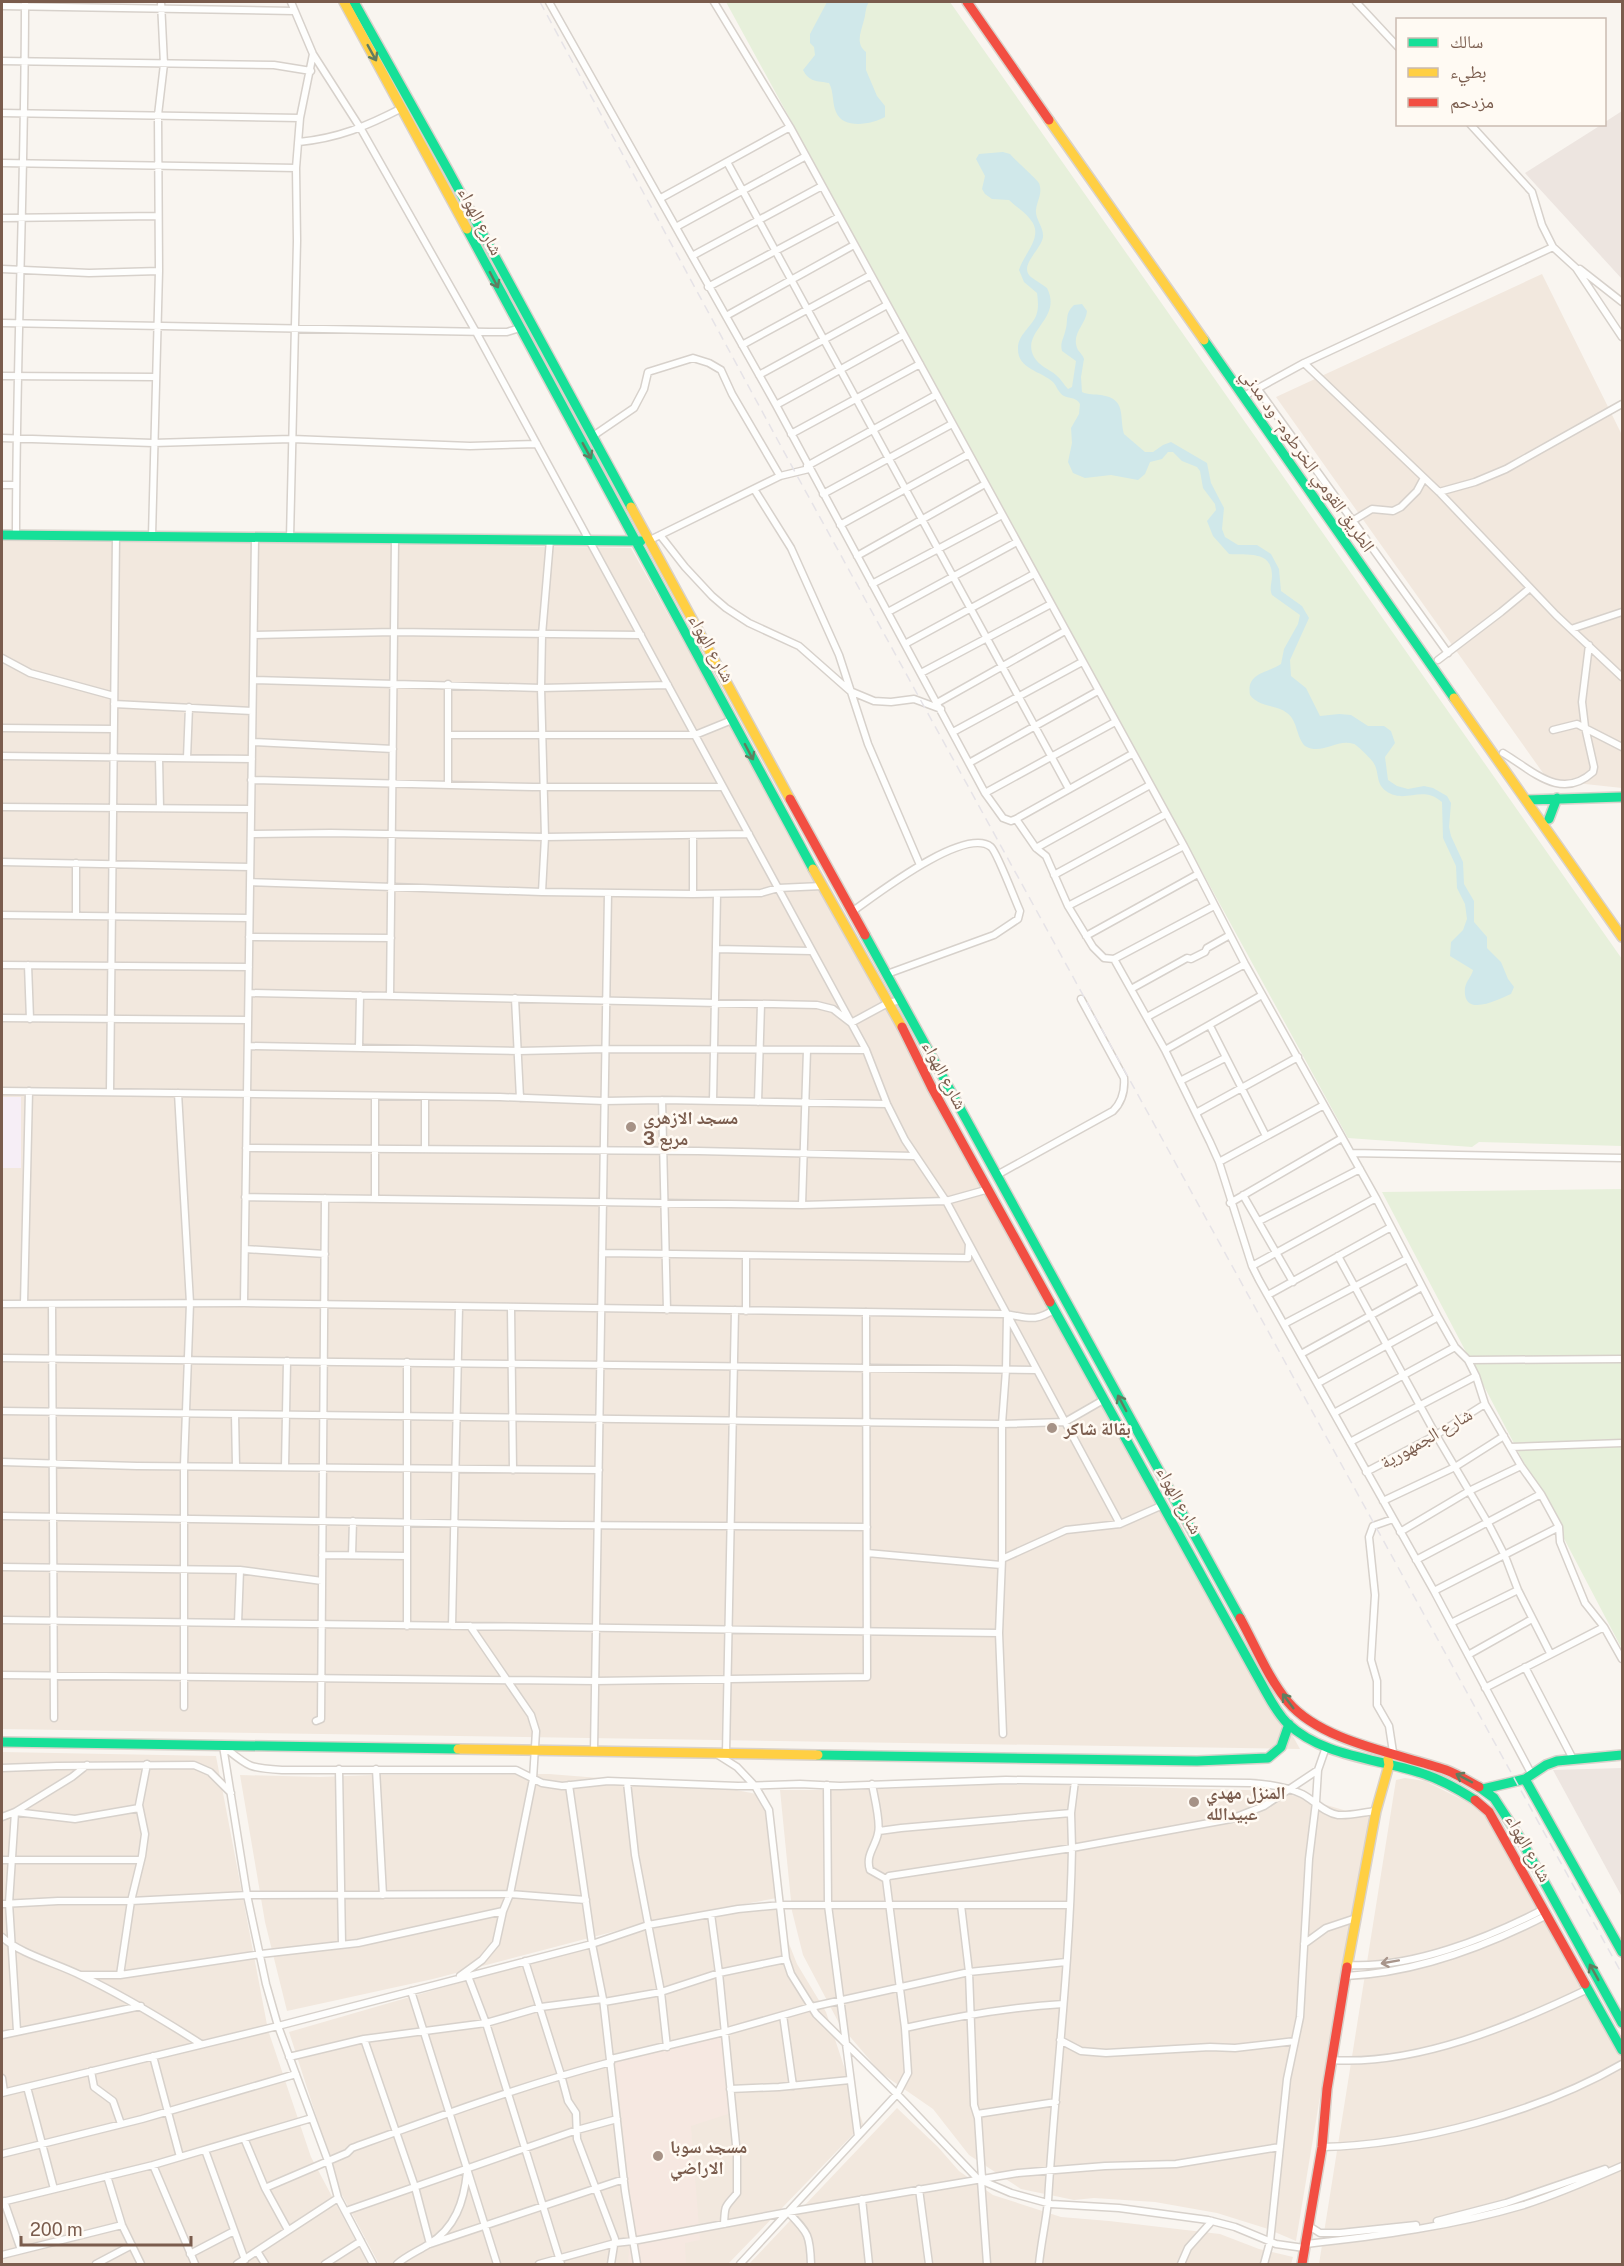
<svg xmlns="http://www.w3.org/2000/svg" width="1624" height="2266" viewBox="0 0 1624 2266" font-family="'Public Sans','Noto Naskh Arabic',sans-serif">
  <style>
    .residential { fill: #f2e8de }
    .commercial { fill: #f6e8e1 }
    .industrial { fill: #ede5e0 }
    .education { fill: #f6eef6 }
    .green { fill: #e7f0db }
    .water { fill: #d0e8ea }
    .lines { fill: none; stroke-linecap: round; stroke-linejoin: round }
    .street-casing { stroke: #d7d1cb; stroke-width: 9 }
    .fast-casing { stroke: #d9d2cb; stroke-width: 12 }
    .slow-casing { stroke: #d9d2cb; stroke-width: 12 }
    .jam-casing { stroke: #d9d2cb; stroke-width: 12 }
    .street { stroke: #fefefd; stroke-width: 6 }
    .fast { stroke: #16e098; stroke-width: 9 }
    .slow { stroke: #ffcf43; stroke-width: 9 }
    .jam { stroke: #f24e42; stroke-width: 9 }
    .rail { stroke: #e6e3e7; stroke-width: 1.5; stroke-dasharray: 9 6; stroke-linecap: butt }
    .oneway { stroke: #617d60 }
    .oneway2 { stroke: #a8958b }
    .poi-dot { fill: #a69286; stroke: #fffaf3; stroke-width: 2 }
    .labels { text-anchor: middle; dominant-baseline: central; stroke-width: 5; stroke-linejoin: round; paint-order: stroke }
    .street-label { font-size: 18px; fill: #7a5c4d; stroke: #fffaf3 }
    .poi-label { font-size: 18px; font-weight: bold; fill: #7a5c4d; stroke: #fffaf3; text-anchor: start }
  </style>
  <rect width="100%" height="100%" fill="#f9f5f0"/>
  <!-- residential -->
  <path class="residential" d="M1542 274 1622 435V788L1548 780 1276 397Z
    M2 539 631 548 1300 1749 2 1729Z
    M2 1752 216 1756 268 2030 311 2157 368 2264H2Z
    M549 1774 726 1788 766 1796 777 1898 654 1921 433 1979 287 2011 265 1922 240 1775 320 1777 372 1775Z
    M1405 1778 1425 1781 1469 1803 1482 1813 1492 1825 1622 2057V2264H1319L1396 1780Z
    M983 1785H1066L1278 1791 1371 1818 1342 1965 1296 2241 1265 2228 1217 2213 1155 2202 1094 2198 1074 2200 1021 2189 969 2155 933 2109 881 2073 840 2025 803 1955 792 1911 780 1790H855Z
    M773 1903 797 1964 826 2012 863 2124 728 2264H379L341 2193 289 2032 651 1927Z
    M897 2108 938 2147 959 2171 993 2195 1061 2217 1109 2221 1220 2234 1259 2249 1293 2257 1291 2264H749Z"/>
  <!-- commercial -->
  <path class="commercial" d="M724 2032 734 2112 691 2126 700 2240 685 2243 686 2264H628L629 2250 635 2242 615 2058Z"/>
  <!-- industrial -->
  <path class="industrial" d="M1622 111V279L1525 173 1601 125 1604 124 1605 122Z
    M1622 1768V1897L1553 1770Z"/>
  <!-- education -->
  <path class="education" d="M2 1097H21V1168H2Z"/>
  <!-- green -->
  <path class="green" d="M726 2H950L1622 959V1146L1479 1142 1472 1147 1348 1138Z
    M1622 1189V1649L1382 1192Z"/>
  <!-- water -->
  <path class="water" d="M827 2H869C865 8 866 13 864 20 861 32 855 43 866 52V70L877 96 885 106V117C873 124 843 130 836 112 832 103 834 92 829 83 817 81 809 82 803 70L815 55 814 47 810 43V34Z
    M1003 152 1010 154C1015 160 1037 179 1039 183 1043 194 1037 200 1036 210 1035 219 1044 227 1043 237 1041 250 1018 266 1031 277 1036 281 1042 284 1047 288 1063 319 1020 331 1034 357 1039 366 1049 369 1056 375 1061 379 1064 385 1068 389L1072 387 1076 361 1062 351C1060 343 1063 340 1065 332 1069 321 1064 314 1074 305L1082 304 1087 311C1086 325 1070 334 1078 350 1080 353 1083 355 1084 359L1081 377 1082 392C1088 395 1095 394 1101 395 1127 399 1119 416 1124 434L1145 452H1153L1163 445 1171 442 1207 463 1211 483 1224 508 1222 529 1225 537 1238 545H1257L1271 554 1279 569 1281 591 1302 606 1309 618 1290 660 1291 676 1306 688 1320 716 1339 714 1351 715 1368 726H1384L1391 731 1395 743 1385 757 1388 780 1397 786 1408 789 1424 786 1433 788 1447 796 1451 803 1449 827 1451 836 1463 862 1464 884 1474 901V922L1487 937V948L1501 962 1508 979 1514 987 1511 994C1499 999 1462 1019 1465 988 1466 981 1472 976 1473 970L1450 956 1451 942 1463 930 1467 919 1465 904 1457 888 1456 866 1443 838 1442 802C1421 784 1406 805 1386 791 1375 783 1380 772 1373 762 1371 759 1357 745 1354 744 1336 738 1323 756 1305 746 1296 737 1298 721 1287 713 1275 704 1260 708 1250 695 1246 672 1268 673 1281 664L1284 649 1298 624 1300 615 1272 595C1269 588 1272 583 1272 576 1272 549 1246 556 1229 554L1213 536 1207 521 1216 510 1215 504 1203 488 1200 471 1197 467 1182 461 1173 452H1168L1162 459 1150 462 1145 474 1138 480 1111 475 1085 478 1073 473 1068 462 1072 443 1071 428 1079 414 1080 404C1076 397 1071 399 1064 396 1058 393 1057 386 1053 382 1041 371 1017 369 1018 348 1018 335 1031 327 1036 316 1039 308 1038 301 1037 293L1024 282 1019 270C1024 253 1045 236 1030 219 1024 211 1016 207 1009 200L992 199 985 194 982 189 985 176 976 159 979 154Z"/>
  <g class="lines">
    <defs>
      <path id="street" d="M291 2 313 54 361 129 476 332 866 1050 887 1104 905 1140 946 1201 1120 1524
        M549 2 776 405 985 793 1003 818 1011 821 1016 819 1132 754
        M714 2 790 127 1184 846 1245 964 1376 1198 1438 1317 1455 1347 1468 1360 1476 1376 1485 1404 1521 1466 1541 1494 1559 1527 1560 1542 1585 1603 1604 1627 1622 1659
        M1356 2 1398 47
        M2 6 294 11
        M2 61 274 65 311 71
        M2 113 300 118
        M1470 124 1532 192 1542 225 1553 247 1576 268 1622 337
        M299 142C339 138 367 126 402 108
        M727 162 1069 789
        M2 163 296 168
        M661 198 790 127
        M2 218 158 216
        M676 227 806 156
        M692 256 822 186
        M2 269 89 273 159 271 152 536
        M1580 269 1622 302
        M159 271 158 115 164 64 161 2
        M708 287 839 217
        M726 316 854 245
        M2 323 489 332H507L520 328
        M742 345 871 275
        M1304 363 1439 492 1556 615 1622 677
        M759 375 887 305
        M2 376 156 377
        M1257 388 1448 653
        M1244 396 1304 363 1553 247
        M776 405 903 335
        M791 434 920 364
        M593 436 634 408 644 389 648 372 693 358 709 363 721 370 732 394 780 476
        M2 438 153 443 292 439 470 446 537 444
        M807 466 936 395
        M2 485H16
        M754 489 791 548 839 655 868 744 920 865
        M1439 492 1475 482 1506 469 1622 404
        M823 494 952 424
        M840 525 969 454
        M1344 526 1372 509 1393 511 1401 507 1417 491 1424 478
        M16 535C16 357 25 179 25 2
        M660 535 685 567 712 596 726 608 749 623 799 646 850 691 874 701 891 702 914 699 941 709
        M290 538 297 241 296 168 300 118 313 54
        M650 540 780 476 809 469
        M857 556 985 484
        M872 584 1002 515
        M888 612 1017 542
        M1571 629 1622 612
        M254 635 394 632 641 635
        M905 644 1034 574
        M2 658 30 673 114 696
        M1438 660 1501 612 1530 588
        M921 673 1051 604
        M253 680 541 688 668 685
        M448 684V785
        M937 703 1065 631
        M114 704 252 711
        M2 728 114 729
        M1553 730 1577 724 1622 747
        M953 732 1082 662
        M449 735H695L732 720
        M252 742 393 749
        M1503 753C1533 771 1561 801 1593 772L1594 767 1585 727 1582 702 1589 645
        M2 756 252 759
        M159 758 160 808
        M187 758 189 707
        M969 763 1098 691
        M251 780 533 787H723
        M985 793 1115 722
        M2 807 251 809
        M1016 819 1036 848 1046 856 1068 906 1093 947 1104 958 1114 959 1214 906
        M251 834 331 833 545 837 749 834
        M1036 848 1150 785
        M2 862 250 867
        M76 863V916
        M1054 875 1166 814
        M250 882 542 892 693 894 761 893 778 888 822 886
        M542 892 545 837 541 688 542 635 550 540
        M693 894V835
        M1068 906 1184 846
        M853 911C877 894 965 826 991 847 997 852 1015 900 1020 911L1018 919 994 935 887 974
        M2 915 249 918
        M1086 936 1198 874
        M249 937 391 938
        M716 949 811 951
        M1114 959 1165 1050 1210 1142 1219 1162 1252 1266 1259 1280 1434 1591 1532 1775
        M2 965 249 967
        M28 965 30 1019
        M1131 989 1187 958 1191 959 1205 952 1207 948 1230 935
        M250 993 817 1005 833 1009 851 1023 888 1003 901 1000
        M390 996 395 539
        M515 998 520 1098
        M1147 1017 1245 964
        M2 1018 248 1020
        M1210 1026 1266 1136
        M248 1046 519 1051 606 1049 866 1050
        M359 1048 360 995
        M1165 1050 1262 995
        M1180 1081 1225 1058
        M2 1091 500 1097 604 1101 662 1100 887 1104
        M110 1092 116 536
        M178 1093 190 1303 184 1465V1707
        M375 1096V1199
        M662 1100 667 1310
        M713 1101 717 894
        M758 1102 761 1004
        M1196 1113 1298 1057
        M246 1148 698 1151 914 1156
        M425 1148V1097
        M1351 1153 1622 1158
        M1219 1162 1324 1105
        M997 1175 1113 1111C1122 1102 1125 1091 1124 1078L1081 999
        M1243 1195 1293 1282
        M245 1197 802 1205 946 1201 989 1189
        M1230 1203 1342 1138
        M802 1205 807 1050
        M1259 1221 1360 1169
        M245 1249 325 1254
        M602 1253 968 1258 969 1244
        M1338 1256 1436 1435 1488 1523 1505 1556 1518 1590 1550 1653
        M1252 1266 1376 1198
        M1268 1295 1391 1227
        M244 1303 255 538
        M2 1304 244 1303 1003 1314C1026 1316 1033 1324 1055 1309
        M24 1304 29 1091
        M52 1304 54 1718
        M511 1308 513 1470
        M746 1311V1255
        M1284 1324 1407 1259
        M1301 1354 1422 1287
        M2 1358 1037 1370
        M1468 1360 1622 1359
        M1318 1383 1438 1317
        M2 1411 1002 1424 1065 1422 1105 1399
        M1334 1413 1455 1347
        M235 1414 236 1466
        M1350 1442 1476 1376
        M1510 1447 1622 1443
        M2 1462 137 1466 599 1470
        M285 1467 287 1361
        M1366 1472 1436 1435 1485 1404
        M1383 1501 1455 1467 1504 1436
        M2 1516 562 1525 867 1527
        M1400 1532 1469 1491 1521 1466
        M867 1553 1001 1565
        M322 1555 407 1556
        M352 1555 353 1521
        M1002 1559 1066 1530 1120 1524 1163 1505
        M1416 1560 1541 1494
        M2 1567 240 1570 322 1581
        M1434 1591 1559 1527
        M2 1620 999 1633
        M238 1623 240 1570
        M1451 1623 1518 1590
        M407 1626V1362
        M452 1626 459 1307
        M1468 1655 1532 1619
        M1525 1667 1573 1759
        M2 1675 595 1681 867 1677 866 1312
        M1485 1688 1604 1627
        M316 1721 321 1719 325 1198
        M1003 1734 999 1633 1002 1559V1424L1006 1370 1007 1315
        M223 1746C249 1767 248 1768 282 1770H516L542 1783 562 1786 608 1781 738 1786 800 1784 840 1786 1006 1780 1250 1783C1268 1784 1285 1786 1302 1794 1314 1800 1324 1813 1338 1815 1350 1816 1364 1812 1376 1811
        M223 1746 247 1895 266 1984 278 2026 328 2161 338 2198 373 2264
        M594 1751 608 893
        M1393 1752 1389 1726 1377 1705V1681L1371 1660 1375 1595 1369 1537 1373 1526 1393 1519
        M726 1753 735 1310
        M718 1755 737 1767 755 1786 769 1810 786 1959 791 1974 816 2014 897 2094 978 2179 1011 2193 1051 2204 1119 2208 1208 2220 1235 2227 1276 2244 1304 2248
        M2 1768 57 1766 194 1765 210 1772 231 1793
        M339 1769 342 1944
        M376 1769 383 1895
        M627 1782 635 1855 661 1992 667 2047
        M872 1784C874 1796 881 1822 878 1833 876 1846 865 1855 870 1870L886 1879
        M569 1785 592 1944 603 1999 625 2191 637 2264
        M827 1785 828 1905 858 2136
        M2 1817 15 1812 72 1777 87 1765
        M879 1831 901 1828 1071 1813
        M2 1860H141
        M2 1904 58 1901H131L247 1895 510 1894 586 1900
        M961 1905 969 1972 974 2105 978 2118 982 2178
        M711 1914 719 1973 737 2155V2193C725 2208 725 2203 724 2224
        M2 1937C20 1954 56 1963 80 1975 122 1995 162 2019 201 2044
        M1304 1944 1326 1928 1356 1918
        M525 1961 561 2075 568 2101 576 2113 577 2139 615 2239 611 2264
        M1347 1965C1411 1969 1488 1938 1544 1909
        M81 1975H120L261 1954 358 1943 503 1911
        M120 1975 131 1901 142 1856 145 1834 139 1805 147 1764
        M460 1976 482 1960 496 1943 503 1911 510 1894 533 1779 536 1731 531 1715 470 1626
        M468 1976 486 2023 561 2264
        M1346 1976C1415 1973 1485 1947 1547 1915
        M411 1991 497 2264
        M604 2002 661 1992 719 1973 786 1959
        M783 2015 793 2086
        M905 2028C958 2016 1009 2007 1063 2004
        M17 2031 9 1903 15 1812 75 1819 139 1808
        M2 2035 141 2006
        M364 2039 415 2187 430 2244 624 2179
        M1060 2040 1081 2051 1106 2053 1210 2047 1235 2048 1295 2041
        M153 2056 180 2157
        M289 2057 364 2039 486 2023 541 2007 603 1999
        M611 2059 724 2032 811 2007 969 1972 1066 1962
        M1331 2060C1417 2066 1513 2025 1588 1989
        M91 2071 94 2087 113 2101 121 2124
        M2 2078 4 2092
        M27 2087 54 2189
        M730 2089 779 2087 850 2080
        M2 2093 278 2026 592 1944 648 1925 738 1909 781 1905H1070
        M977 2114 1056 2102
        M244 2138 265 2188 288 2230
        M1322 2147C1418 2145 1539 2112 1622 2064
        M205 2150 245 2260
        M2 2154 142 2119 296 2074
        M153 2165 195 2264
        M107 2176 122 2225 141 2264
        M981 2180 987 2264
        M265 2188 347 2153 352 2148C437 2117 523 2085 611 2062
        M919 2189 929 2264
        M862 2199 869 2264
        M4 2201 21 2250
        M2 2202 153 2165 312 2118
        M346 2211 577 2130 617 2119
        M788 2212C808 2233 810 2234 811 2264
        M1437 2221 1506 2203 1605 2169
        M1309 2226 1320 2233H1340L1416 2225
        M1306 2244C1379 2236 1453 2226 1524 2205 1558 2194 1590 2180 1622 2166
        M257 2251 265 2264
        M190 2254 234 2231
        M2 2255 122 2225
        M96 2264 132 2245
        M237 2264 338 2198
        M325 2264 361 2241
        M397 2264C406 2256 418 2251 429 2244 455 2228 464 2202 467 2172
        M539 2264 615 2243 633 2241 788 2212 1018 2173 1105 2166 1176 2164 1280 2147
        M740 2264 897 2094 908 2073 905 2028 886 1879 889 1876 1072 1848 1071 1813 1075 1781
        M1039 2264C1041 2243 1046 2222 1048 2201 1055 2083 1070 1966 1072 1848L1231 1819 1264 1806 1318 1770 1326 1747
        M1181 2264 1188 2248 1212 2221
        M1264 2264 1270 2242 1287 2079 1300 2017 1309 1859 1316 1802 1318 1770"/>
      <path id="fast" d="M354 2 448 170 631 507
        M467 229 813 869
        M1204 340 1454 698
        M2 535 641 541
        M1527 800 1622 797
        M1549 819 1557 798
        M865 935 1240 1618
        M1050 1302 1266 1692C1272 1703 1278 1714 1287 1723 1323 1757 1376 1758 1421 1773 1440 1779 1458 1789 1475 1800
        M2 1742 458 1749
        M818 1755 1197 1761 1268 1758 1281 1747 1289 1724
        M1525 1779 1622 1952
        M1479 1787 1494 1798 1520 1838 1622 2023
        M1483 1789 1525 1779 1546 1765 1557 1761 1622 1755
        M1585 1984 1622 2050"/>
      <path id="slow" d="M344 2 467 229
        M1049 120 1204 340
        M631 507 790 799
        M1454 698 1622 937
        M813 869 902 1027
        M458 1749 818 1755
        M1347 1967 1376 1811 1389 1765 1388 1759"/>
      <path id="jam" d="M967 2 1049 120
        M790 799 865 935
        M902 1027 932 1088 1050 1302
        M1240 1618C1255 1645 1268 1678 1288 1702 1322 1742 1397 1753 1446 1770 1457 1774 1468 1781 1479 1787
        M1475 1800 1489 1812 1585 1984
        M1302 2264 1322 2147 1327 2089 1347 1967"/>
    </defs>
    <!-- street casing -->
    <use href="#street" class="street-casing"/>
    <!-- fast casing -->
    <use href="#fast" class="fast-casing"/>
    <!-- slow casing -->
    <use href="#slow" class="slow-casing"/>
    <!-- jam casing -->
    <use href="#jam" class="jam-casing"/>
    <!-- street -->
    <use href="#street" class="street"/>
    <!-- fast -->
    <use href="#fast" class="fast"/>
    <!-- slow -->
    <use href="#slow" class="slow"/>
    <!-- jam -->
    <use href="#jam" class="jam"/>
    <!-- rail -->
    <path class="rail" d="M540 2 795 472 1622 1974"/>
  </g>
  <!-- one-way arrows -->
  <defs><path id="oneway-shaft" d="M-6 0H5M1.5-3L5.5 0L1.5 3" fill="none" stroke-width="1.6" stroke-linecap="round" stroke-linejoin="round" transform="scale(1.5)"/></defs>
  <g class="oneway">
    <use href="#oneway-shaft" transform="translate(372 53) rotate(61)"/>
    <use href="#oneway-shaft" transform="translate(494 280) rotate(62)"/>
    <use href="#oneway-shaft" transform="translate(587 451) rotate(61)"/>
    <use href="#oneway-shaft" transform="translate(749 752) rotate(62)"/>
    <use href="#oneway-shaft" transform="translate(1122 1403) rotate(-118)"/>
    <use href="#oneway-shaft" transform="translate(1288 1701) rotate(-127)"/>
    <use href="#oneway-shaft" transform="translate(1464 1778) rotate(-152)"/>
    <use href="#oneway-shaft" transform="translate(1594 1972) rotate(-119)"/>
  </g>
  <use class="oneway2" href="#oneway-shaft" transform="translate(1390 1962) rotate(170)"/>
  <!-- markers -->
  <g class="poi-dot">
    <circle cx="631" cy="1127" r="6"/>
    <circle cx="1052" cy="1428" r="6"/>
    <circle cx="1194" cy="1802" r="6"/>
    <circle cx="658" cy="2156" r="6"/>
  </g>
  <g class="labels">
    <!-- street labels -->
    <g class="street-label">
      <text transform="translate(481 221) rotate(62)">شارع الهواء</text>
      <text transform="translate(1308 460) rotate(55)">الطريق القومي الخرطوم - ود مدني</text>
      <text transform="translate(712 648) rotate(61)">شارع الهواء</text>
      <text transform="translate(945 1075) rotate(62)">شارع الهواء</text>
      <text transform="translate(1426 1438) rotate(-30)">شارع الجمهورية</text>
      <text transform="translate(1180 1500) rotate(61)">شارع الهواء</text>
      <text transform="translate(1529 1848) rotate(61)">شارع الهواء</text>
    </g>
    <!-- poi labels -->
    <g class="poi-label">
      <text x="643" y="1117">مسجد الازهري<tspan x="643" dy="21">مربع 3</tspan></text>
      <text x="1064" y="1428">بقالة شاكر</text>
      <text x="1206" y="1792">المنزل مهدي<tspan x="1206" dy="21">عبيدالله</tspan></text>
      <text x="670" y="2146">مسجد سوبا<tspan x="670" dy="21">الاراضي</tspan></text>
    </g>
  </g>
  <!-- border -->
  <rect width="1624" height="2266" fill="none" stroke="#7a5c4d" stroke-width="6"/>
  <!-- legend -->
  <rect x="1396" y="18" width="210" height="108" fill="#fffaf3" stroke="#cabbb1" stroke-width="1.5"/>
  <rect x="1408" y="38" width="30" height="9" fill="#16e098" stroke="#cabbb1" stroke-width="1.5"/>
  <text x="1450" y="48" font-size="18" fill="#7a5c4d">سالك</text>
  <rect x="1408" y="68" width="30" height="9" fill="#ffcf43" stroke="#cabbb1" stroke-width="1.5"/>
  <text x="1450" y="78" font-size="18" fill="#7a5c4d">بطيء</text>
  <rect x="1408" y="98" width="30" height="9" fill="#f24e42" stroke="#cabbb1" stroke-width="1.5"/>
  <text x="1450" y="108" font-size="18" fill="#7a5c4d">مزدحم</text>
  <!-- scale -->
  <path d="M21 2236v9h170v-9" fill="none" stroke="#7a5c4d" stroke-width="3"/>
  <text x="30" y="2236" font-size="18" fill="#7a5c4d" stroke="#fffaf3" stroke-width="4.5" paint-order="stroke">200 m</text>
</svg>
